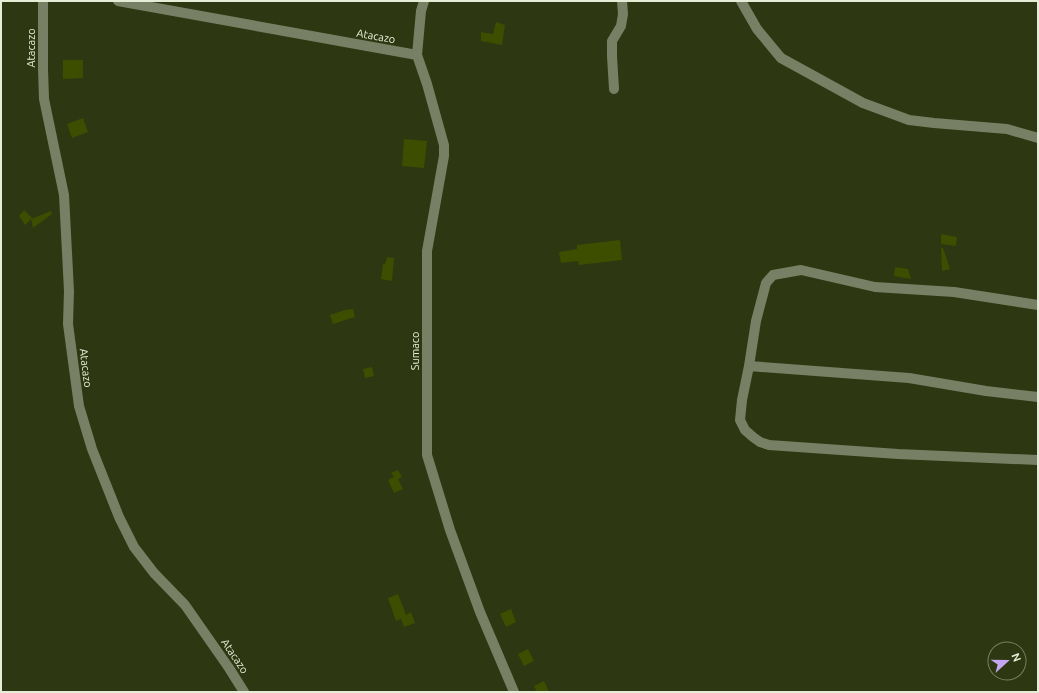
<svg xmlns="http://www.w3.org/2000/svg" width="1039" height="693" viewBox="0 0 1039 693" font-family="Ubuntu,sans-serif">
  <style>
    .building { fill: #3d4e00 }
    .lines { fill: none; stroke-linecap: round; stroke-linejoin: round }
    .minor { stroke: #778064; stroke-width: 10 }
    .labels { text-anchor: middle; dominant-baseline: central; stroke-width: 3; stroke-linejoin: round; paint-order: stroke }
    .street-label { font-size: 11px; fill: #e5edd7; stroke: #2d3712 }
  </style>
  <rect width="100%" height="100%" fill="#2d3712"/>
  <!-- building -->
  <path class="building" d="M496 22 505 25 502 45 481 41V32L493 34Z
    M63 60H83V78L63 79Z
    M83 118 88 132 72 138 67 124Z
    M404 139 427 141 424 168 402 166Z
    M24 210 32 218 25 225 19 216Z
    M51 211 52 214 33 228 31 219Z
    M941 234 957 237 956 246 941 244Z
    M620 240 622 260 579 265 578 261 561 263 559 252 577 249V245Z
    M941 248H943L950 269 942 271Z
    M387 257 394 258 392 281 381 279 383 264H385Z
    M895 267 908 269 911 279 894 276Z
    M353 309 355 317 333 324 330 315 345 310Z
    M372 367 374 376 365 378 363 369Z
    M398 470 402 477 398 479 403 489 394 493 388 480 394 477 391 473Z
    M398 594 406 615 411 612 415 623 404 627 401 619 396 621 388 598Z
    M511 609 516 622 506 627 500 614Z
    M528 649 534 661 524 666 518 654Z
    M544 681 549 692H537L534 686Z"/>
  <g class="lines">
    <!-- minor -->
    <path class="minor" d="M43 1V69L44 99 64 195 69 291 68 324 79 406 92 449 119 517 134 547 154 573 185 605 229 668 244 692
      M118 1 417 55
      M424 1 421 11 417 55 427 84 444 145V156L427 251V455L450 530 480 612 514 692
      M741 1 757 29 781 58 863 103 909 120 934 123 1007 129 1038 138
      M614 89 612 56V41L621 26 623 14 622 1
      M1038 305 954 292 875 287 801 270 773 275 766 283 756 321 749 366 742 400 740 420 745 430 753 437 760 442 769 445 898 454 1038 460
      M749 366 909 378 986 391 1038 397"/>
  </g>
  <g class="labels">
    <!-- street labels -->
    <g class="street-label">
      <text transform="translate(376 36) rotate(10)">Atacazo</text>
      <text transform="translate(31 48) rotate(-90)">Atacazo</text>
      <text transform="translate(415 351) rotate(-90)">Sumaco</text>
      <text transform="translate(86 368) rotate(83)">Atacazo</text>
      <text transform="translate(235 656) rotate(56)">Atacazo</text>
    </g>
  </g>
  <!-- border -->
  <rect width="1039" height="693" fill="none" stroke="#e5edd7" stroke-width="4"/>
  <!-- north arrow -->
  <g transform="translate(1007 661) rotate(69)"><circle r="19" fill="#2d3712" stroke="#778061"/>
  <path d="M0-3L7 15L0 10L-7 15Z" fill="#c5a7f1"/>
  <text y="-6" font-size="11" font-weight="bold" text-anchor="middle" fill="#e5edd7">N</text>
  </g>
</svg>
